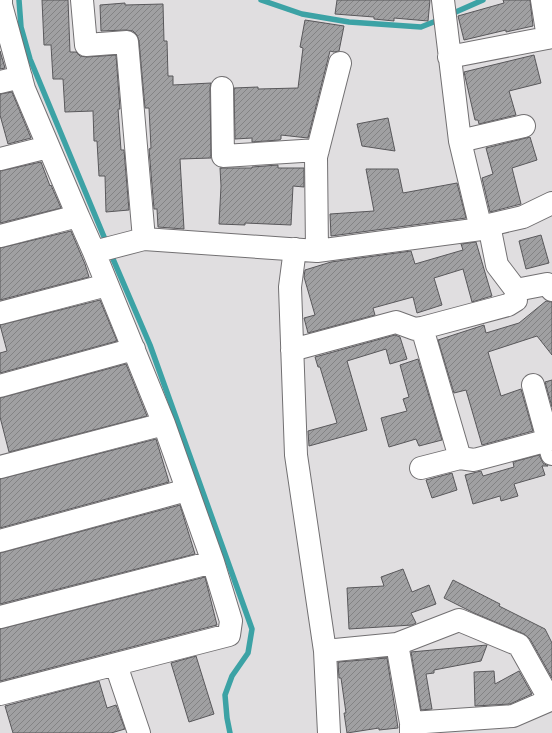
<svg xmlns="http://www.w3.org/2000/svg" width="552" height="733" viewBox="0 0 552 733" font-family="Helvetica,sans-serif">
  <style>
    .lines { fill: none; stroke-linecap: round; stroke-linejoin: round }
    .stream { stroke: #3ca2a5; stroke-width: 5.5 }
    .building { fill: url(#building-hatch); stroke: #59585b }
    .minor-casing { stroke: #727072; stroke-width: 24 }
    .minor { stroke: #fff; stroke-width: 22 }
  </style>
  <defs>
    <pattern id="building-hatch" width="6" height="6" patternUnits="userSpaceOnUse"><rect width="6" height="6" fill="#a0a0a2"/><path d="M-1 1l2-2M0 6l6-6M5 7l2-2" fill="none" stroke="#838384"/></pattern>
  </defs>
  <rect width="100%" height="100%" fill="#e0dee0"/>
  <g class="lines">
    <!-- stream -->
    <path class="stream" d="M19 0 21 27 30 59 107 244
      M261 0 302 14 349 22 421 27 441 19
      M449 15 483 0
      M110 252 150 345 252 629 248 653 232 676 225 695 227 718 230 733"/>
  </g>
  <!-- building -->
  <path class="building" d="M42 0H68L70 52H76L80 56 87 57 116 55 120 109H118L121 150H124L129 210 106 212 105 176H99L97 141H94L93 111 65 112 63 79H53L51 45H44Z
    M337 0H430L428 21 394 18V21L374 19V17L335 14Z
    M503 0H530L533 26 506 32V30L464 40 458 16 504 3Z
    M125 3V5L163 4 164 41H167L168 76H173V85L211 83 210 88 211 158 180 159 184 229 158 227 157 209H154L149 149 151 148 149 108H145L139 41 137 35 133 31 126 30 101 31 100 5Z
    M305 20 344 26 339 51 334 52 330 51 308 138 281 135V139L279 140 252 142V138L235 139 234 88 258 87V89L298 88 303 48 300 47Z
    M0 51 5 68 0 69Z
    M534 55 541 83 509 91 516 115 479 124 478 120H475L464 72Z
    M12 92 31 138 8 144 0 115V94Z
    M388 118 395 151 362 146 357 124Z
    M530 137 537 160 512 168 521 204 490 212 482 178 493 174 486 148Z
    M41 162 50 186 51 185 61 208 0 223V171Z
    M278 165V168H304V187L293 186 291 225 245 223V225L219 224 221 186 220 168H252V167Z
    M366 169H398L403 193 457 183 466 218 331 236 330 214 374 211Z
    M71 231 85 264 89 277 0 300V248Z
    M541 235 549 263 526 269 519 241Z
    M476 242 492 296 472 302 463 269 434 278 442 305 417 313 413 297 373 308 375 315 308 333 304 318 315 315 304 277 305 270 331 262 411 251 415 264 463 250 461 244Z
    M100 300 117 341 0 373V353L7 351 0 325Z
    M546 301 552 302V355L537 336 488 352 501 396 521 389 533 431 482 445 466 390 454 393 438 340 484 325 486 333 519 323Z
    M395 335 400 337 407 359 390 364 386 349 347 361 367 430 309 446 308 431 337 423 320 367H318L315 357Z
    M418 359 442 440 419 446 416 439 389 447 381 418 407 411 403 399 409 397 400 365Z
    M126 364 147 416 9 452 0 417V398Z
    M552 380V407L545 382Z
    M156 439 169 482 0 528V479Z
    M539 455 543 463 548 466H542L545 475 514 484 518 496 501 501 500 496 473 504 465 475 481 471 483 476 514 467 513 462Z
    M452 473 457 490 432 498 426 480Z
    M180 505 195 554 0 604V553Z
    M403 569 412 592 429 585 436 604 411 613 416 623 412 625 349 629 347 588 384 586 381 577Z
    M205 577 217 625 0 681V629Z
    M453 580 500 604 499 606 545 629 552 643V678L530 639 524 634 474 613 444 598Z
    M487 645 481 661 434 670V673L426 674 432 709 421 710 411 652Z
    M196 656 214 714 189 722 171 663Z
    M387 658 398 728 379 730V728L347 733 344 713H346L341 678H339L338 662Z
    M494 671 495 684 519 671 532 694 510 704 475 706 474 672Z
    M99 681 107 708 116 705 125 729 111 733H13L5 706Z"/>
  <g class="lines">
    <defs>
      <path id="minor" d="M1 0V5L24 89 78 216
        M82 0 86 45 127 42 144 239
        M443 0 460 141 481 229
        M542 0 548 38
        M449 57 552 37
        M0 82 21 77
        M222 88 223 156 318 150
        M460 141 524 126
        M0 159 48 147
        M489 225 497 265 516 290 547 284 552 290
        M0 236 78 216 94 252 144 239 317 251 481 229 489 225 523 217 552 203
        M295 249 290 287 296 455 325 651 329 733
        M317 251 316 157 340 63
        M0 313 107 285
        M422 328 460 458
        M292 350 396 322 415 329 422 328 508 305 516 300V290
        M533 385 552 454
        M0 386 134 349
        M0 467 164 424
        M421 468 460 458 474 460 552 439
        M0 541 187 490
        M0 617 213 562
        M397 644 411 723
        M325 651 397 644 459 620 519 645 550 700 513 716 411 723V733
        M116 665 139 733
        M0 694 229 635 231 621 213 562 164 424 94 252"/>
    </defs>
    <!-- minor casing -->
    <use href="#minor" class="minor-casing"/>
    <!-- minor -->
    <use href="#minor" class="minor"/>
  </g>
</svg>
